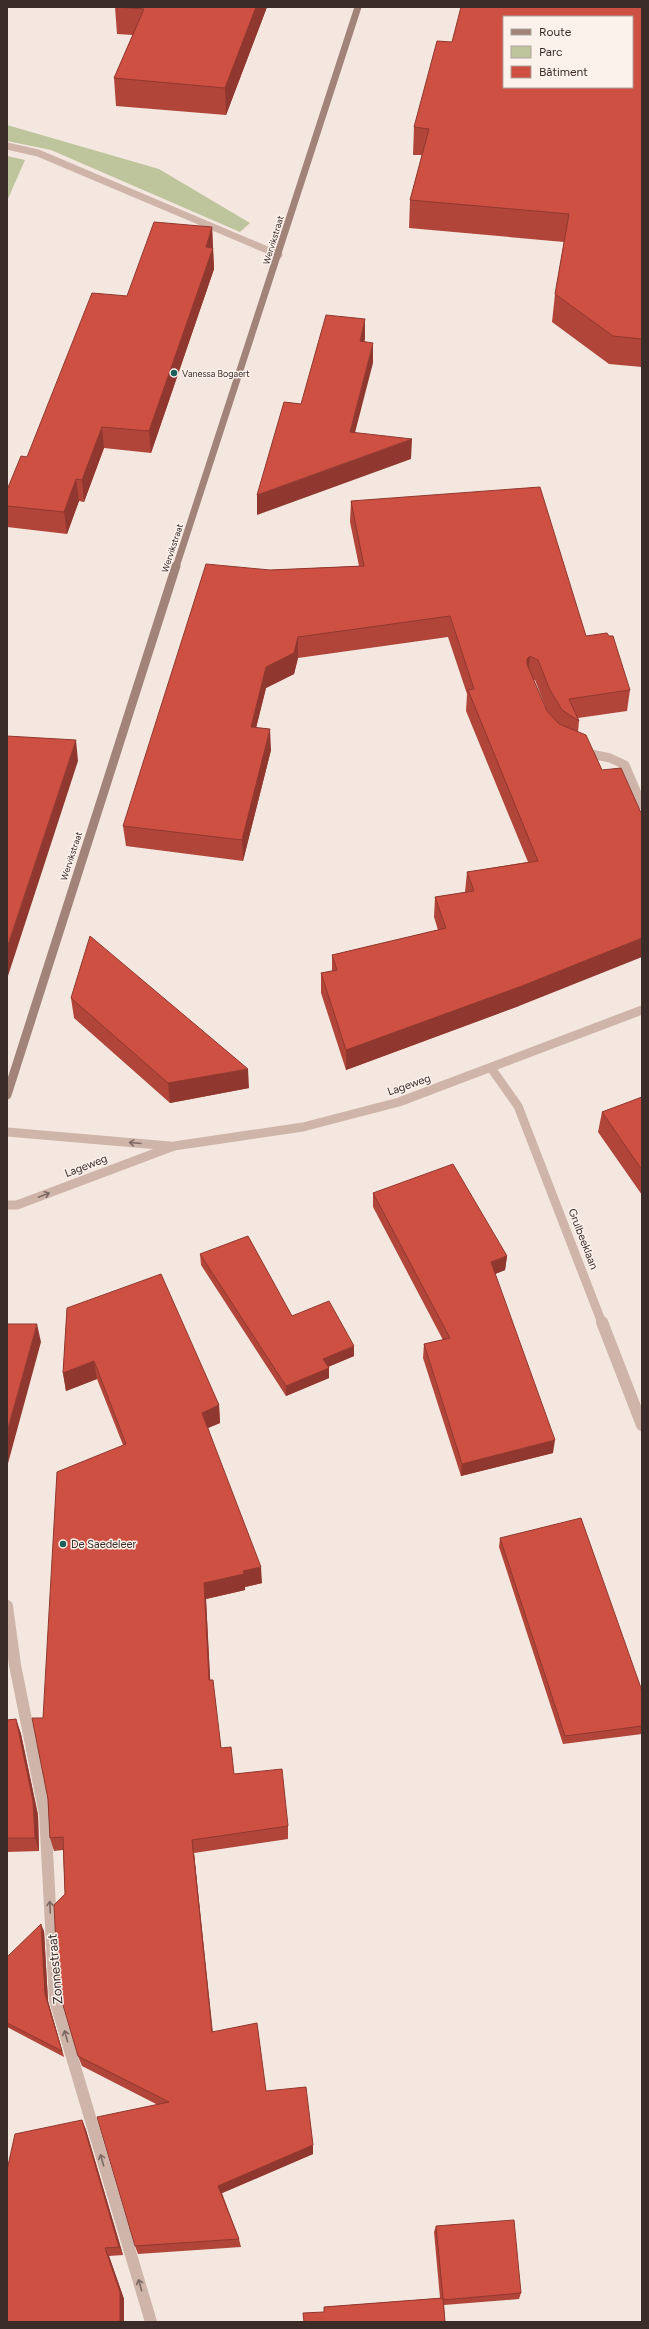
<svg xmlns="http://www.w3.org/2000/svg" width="649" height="2329" viewBox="0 0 649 2329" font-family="Figtree,sans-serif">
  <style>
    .green { fill: #bec59d }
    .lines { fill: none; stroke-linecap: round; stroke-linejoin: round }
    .lane-far1 { stroke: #ceb4a9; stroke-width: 7 }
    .lane { stroke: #ceb4a9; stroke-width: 9 }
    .street-far1 { stroke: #ceb4a9; stroke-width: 9 }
    .street { stroke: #ceb4a9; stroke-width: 12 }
    .secondary-far1 { stroke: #a2837a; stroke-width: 7 }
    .secondary { stroke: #a2837a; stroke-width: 9 }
    .wall { fill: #b1453a; fill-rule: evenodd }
    .shaded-wall { fill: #90382f }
    .building { fill: #ce5043; stroke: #90382f; fill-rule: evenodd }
    .oneway { stroke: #7d6963 }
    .poi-dot { fill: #1c605a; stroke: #fbf2ec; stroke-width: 1.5 }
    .labels { text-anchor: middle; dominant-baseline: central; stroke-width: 3; stroke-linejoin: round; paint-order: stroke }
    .far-street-label { font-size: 9px; fill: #3b2c29; stroke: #fbf2ec }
    .far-poi-label { font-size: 9px; fill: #3b2c29; stroke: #fbf2ec; text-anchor: start }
    .street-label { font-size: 11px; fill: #3b2c29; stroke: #fbf2ec }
    .poi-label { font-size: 11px; fill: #3b2c29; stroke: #fbf2ec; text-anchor: start }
    .near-street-label { font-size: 13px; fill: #3b2c29; stroke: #fbf2ec }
  </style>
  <rect width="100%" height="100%" fill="#f4e7df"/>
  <!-- green -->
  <path class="green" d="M7 125 159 169 250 223 240 232 51 150 7 141Z
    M7 156 25 160 7 201Z"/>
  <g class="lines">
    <!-- lane-far1 -->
    <path class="lane-far1" d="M7 146 38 153 279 255"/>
    <!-- lane -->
    <path class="lane" d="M581 752 610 758 625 765 642 805"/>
    <!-- street-far1 -->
    <path class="street-far1" d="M491 1068 518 1106 602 1323
      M7 1132 170 1146
      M7 1205H17L174 1146 303 1127 399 1102 642 1010"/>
    <!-- street -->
    <path class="street" d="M602 1322 642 1425
      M7 1606 15 1665 45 1814 55 2000 151 2322"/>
    <!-- secondary-far1 -->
    <path class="secondary-far1" d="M176 567 358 7"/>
    <!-- secondary -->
    <path class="secondary" d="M7 1095 176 566"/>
  </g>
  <!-- wall -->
  <path class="wall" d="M115 7H267L226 115 116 106 114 78 133 35 117 34Z
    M642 7V367L609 364 552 322 555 294 564 242 409 228 410 200 422 155H413L414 127 452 42Z
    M212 227 214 269 151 453 104 448 84 502 79 501 67 534 7 527V490L127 296Z
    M351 501 586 636 630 690 627 711 578 718 579 721 578 732 519 1006 346 1070 321 993V973L332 971V955L438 930 434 917 435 897 465 892 467 872 528 862 466 711 467 694 448 637 298 658 294 674 266 688 256 728 271 750 243 861 126 846 123 826 270 570 359 566 350 522ZM533 680H535L547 711Z
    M71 998 249 1088 170 1103 74 1018Z
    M642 1097V1195L598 1132 602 1112Z
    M373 1193 507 1256 505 1270 495 1274 553 1453 461 1476 423 1358 424 1344 443 1340 373 1207Z
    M200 1254 292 1316 354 1356 328 1367 329 1368V1378L286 1396 201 1265Z
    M67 1308 219 1405 220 1423 208 1428 262 1583 245 1587V1590L206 1599 210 1680 221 1748 234 1774 288 1826V1839L194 1853 212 2032 266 2091 313 2145V2154L222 2193 239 2239 241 2247 138 2254 135 2246 158 2105 82 2066 78 2056 65 1894 63 1850 54 1851 50 1838 43 1718 123 1445 97 1379 66 1391 63 1373Z
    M500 1538 642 1691V1734L563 1744 499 1547Z
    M16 1719 21 1734 38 1815 39 1851 7 1852V1720Z
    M44 1931 48 2001 64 2057 7 2027V1957Z
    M82 2120 86 2130 123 2255 109 2256 124 2299 7 2322Z
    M436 2226 521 2293 519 2299 444 2305 445 2322 324 2312V2307L440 2298 434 2232Z"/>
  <!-- shaded-wall -->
  <path class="shaded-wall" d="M256 7H267L226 115 225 88Z
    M212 227 214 269 151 453 149 431Z
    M365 319V339L360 361V341Z
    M373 343V363L350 452V432Z
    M102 427 104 448 84 502 82 480Z
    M412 439 411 459 257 515V495Z
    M76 479 79 501 67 534 64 512Z
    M298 637V658L294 674 266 688 251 748V727L266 667Z
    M530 656 528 677 525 680 527 659Z
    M270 729 271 750 243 861 242 840Z
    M76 740 78 761 7 979V948Z
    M642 938V957L519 1006 346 1070V1050Z
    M248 1069 249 1088 170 1103 168 1083Z
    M507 1256 505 1270 490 1276 491 1262Z
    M37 1324 41 1342 7 1467V1432Z
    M354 1346V1356L323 1369V1359Z
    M94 1361 97 1379 66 1391 63 1373Z
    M329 1368V1378L286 1396V1386Z
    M219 1405 220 1423 203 1430 202 1413Z
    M555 1440 553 1453 461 1476 462 1464Z
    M261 1567 262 1583 245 1587V1590L206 1599 211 1695 209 1680 204 1583 243 1571Z
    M16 1719 21 1734 38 1815 39 1851 35 1838Z
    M192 1840 194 1853 214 2043 212 2032Z
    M41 1924 44 1931 48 2001 64 2057 62 2051 45 1994Z
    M82 2120 86 2130 123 2255 119 2247Z
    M313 2145V2154L220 2194 218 2186Z
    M105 2248 109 2256 124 2299V2322H120Z"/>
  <!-- building -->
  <path class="building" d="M115 7H256L225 88 114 78 144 9Z
    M461 7H642V339L613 336 555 294 569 214 410 200 429 129 414 127 437 41 452 42ZM504 17H632V87H504Z
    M154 222 212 227 206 247 213 248 149 431 102 427 82 480 76 479 64 512 7 506V490L21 456 27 457 92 293 127 296Z
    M326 315 365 319 360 341 373 343 350 432 412 439 257 495 284 402 301 404Z
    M540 487 586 636 607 633 609 636H613L630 690 569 699 579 721 562 710 550 690 538 660 530 656 527 659V664L547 711 559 724 586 735 602 770 621 768 642 815V938L522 986 346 1050 321 973 337 970 332 955 446 928 435 897 474 891 467 872 538 861 468 690 474 689 450 616 298 637 294 653 266 667 251 727 270 729 242 840 123 826 206 564 270 570 364 566 351 501Z
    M7 736 76 740 7 948Z
    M90 936 248 1069 168 1083 71 998Z
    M642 1097V1170L602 1112Z
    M453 1164 507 1256 491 1262 555 1440 462 1464 424 1344 450 1338 373 1193Z
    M248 1236 292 1316 329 1301 354 1346 323 1359 329 1368 286 1386 200 1254Z
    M161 1274 219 1405 202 1413 261 1567 243 1571 244 1574 204 1583 209 1680H213L221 1748 231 1747 234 1774 282 1769 288 1826 192 1840 212 2032 257 2023 266 2091 306 2087 313 2145 218 2186 239 2239 135 2246 97 2117 169 2102 78 2056 58 1988 54 1905 65 1894 63 1837 50 1838 48 1799 32 1718H43L57 1472 126 1444 94 1361 63 1373 67 1308Z
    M7 1324H37L7 1432Z
    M581 1518 642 1691V1726L565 1736 500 1538Z
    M16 1719 33 1801 35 1838H7V1720Z
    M41 1924 45 1994 62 2051 7 2023V1957Z
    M82 2120 119 2247 105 2248 120 2292V2322H7V2170L15 2134Z
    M514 2220 521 2293 443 2300V2298L436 2226Z
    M443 2298 445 2322H304L303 2313 324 2312V2307Z"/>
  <!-- one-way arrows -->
  <defs><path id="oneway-shaft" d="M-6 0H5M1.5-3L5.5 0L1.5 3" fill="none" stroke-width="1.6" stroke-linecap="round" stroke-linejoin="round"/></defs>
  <g class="oneway">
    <use href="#oneway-shaft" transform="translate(135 1143) rotate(-175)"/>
    <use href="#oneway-shaft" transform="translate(44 1195) rotate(-21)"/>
    <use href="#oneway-shaft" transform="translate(50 1907) rotate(-93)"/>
    <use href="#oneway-shaft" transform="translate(66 2036) rotate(-106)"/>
    <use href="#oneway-shaft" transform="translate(102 2160) rotate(-106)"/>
    <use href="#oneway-shaft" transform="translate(140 2285) rotate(-106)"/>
  </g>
  <!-- markers -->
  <g class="poi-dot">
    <circle cx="174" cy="373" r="4"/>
    <circle cx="63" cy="1544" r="4"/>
  </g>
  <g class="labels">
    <!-- far-street labels -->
    <g class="far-street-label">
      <text transform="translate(273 240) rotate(-73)">Wervikstraat</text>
      <text transform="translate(172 548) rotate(-72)">Wervikstraat</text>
      <text transform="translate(71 856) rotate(-72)">Wervikstraat</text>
    </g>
    <!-- far-poi labels -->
    <g class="far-poi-label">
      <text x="182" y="373">Vanessa Bogaert</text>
    </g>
    <!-- street labels -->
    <g class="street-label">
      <text transform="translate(409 1085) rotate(-19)">Lageweg</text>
      <text transform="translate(86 1166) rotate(-21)">Lageweg</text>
      <text transform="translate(583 1239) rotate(69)">Grulbeeklaan</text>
    </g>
    <!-- poi labels -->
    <g class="poi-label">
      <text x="71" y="1544">De Saedeleer</text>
    </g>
    <!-- near-street labels -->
    <g class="near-street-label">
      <text transform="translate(55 1969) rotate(-95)">Zonnestraat</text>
    </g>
  </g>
  <!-- border -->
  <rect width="649" height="2329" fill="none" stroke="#3b2c29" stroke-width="16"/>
  <!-- legend -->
  <rect x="503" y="16" width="130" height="72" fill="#fbf2ec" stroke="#aea39e"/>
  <rect x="511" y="29" width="20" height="6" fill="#a2837a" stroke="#aea39e"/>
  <text x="539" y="36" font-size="12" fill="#3b2c29">Route</text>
  <rect x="511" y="46" width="20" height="12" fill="#bec59d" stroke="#aea39e"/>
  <text x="539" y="56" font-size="12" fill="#3b2c29">Parc</text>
  <rect x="511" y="66" width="20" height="12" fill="#ce5043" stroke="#aea39e"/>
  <text x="539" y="76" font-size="12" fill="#3b2c29">Bâtiment</text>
</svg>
